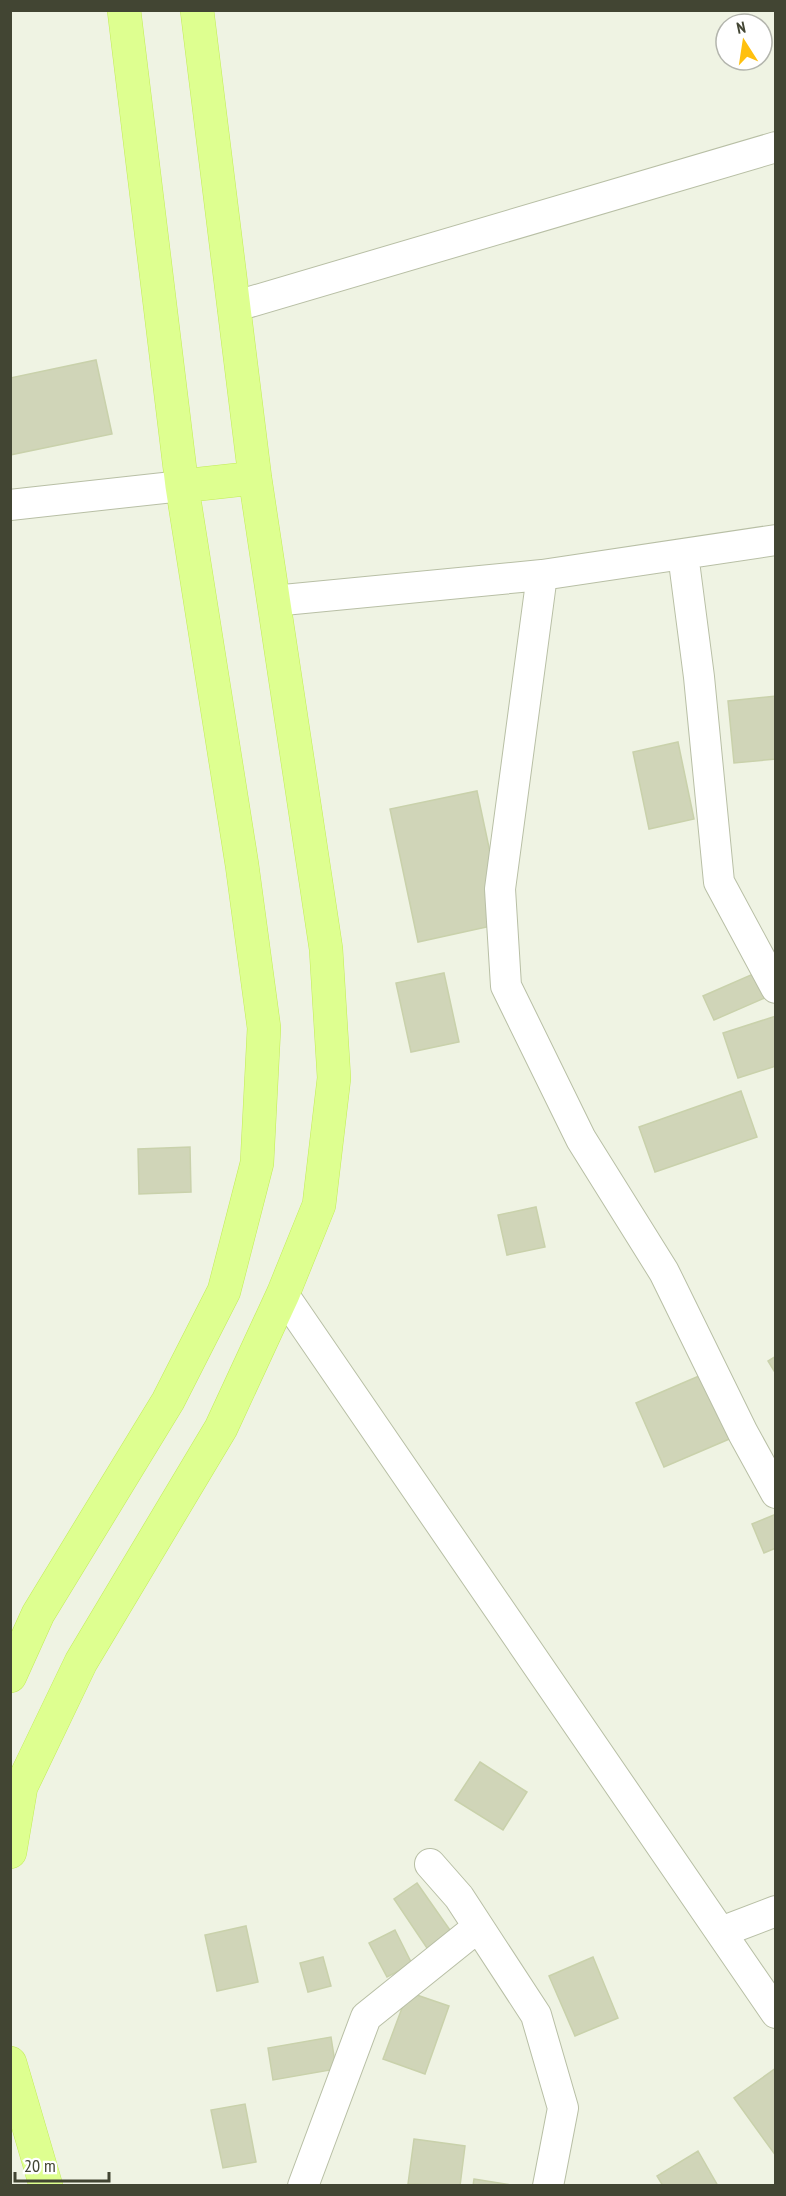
<svg xmlns="http://www.w3.org/2000/svg" width="786" height="2196" viewBox="0 0 786 2196" font-family="'PT Sans Narrow',sans-serif">
  <style>
    .building { fill: #d0d5b8; stroke: #c9d1ab; stroke-width: 1.5 }
    .lines { fill: none; stroke-linecap: round; stroke-linejoin: round }
    .minor-casing { stroke: #b8bfa5; stroke-width: 32 }
    .primary-casing { stroke: #c2ec58; stroke-width: 34 }
    .minor { stroke: #fff; stroke-width: 30 }
    .primary { stroke: #deff90; stroke-width: 33 }
  </style>
  <rect width="100%" height="100%" fill="#eff3e3"/>
  <!-- building -->
  <path class="building" d="M96 360 112 434 10 455V378Z
    M776 696V759L734 763 728 701Z
    M678 742 694 819 649 829 633 752Z
    M477 791 505 923 418 942 390 809Z
    M769 967 776 993 714 1020 703 996Z
    M444 973 459 1042 411 1052 396 983Z
    M776 1016V1066L738 1078 723 1033Z
    M741 1091 757 1137 655 1172 639 1127Z
    M190 1147 191 1192 139 1194 138 1149Z
    M536 1207 545 1247 507 1255 498 1215Z
    M776 1356V1374L768 1361Z
    M713 1370 741 1434 664 1467 636 1403Z
    M776 1514V1548L764 1553 752 1524Z
    M480 1762 527 1792 503 1830 455 1800Z
    M417 1883 457 1940 433 1957 394 1899Z
    M246 1926 258 1982 217 1991 205 1935Z
    M395 1930 412 1964 387 1977 369 1943Z
    M323 1957 331 1986 308 1992 300 1963Z
    M593 1957 618 2018 575 2036 549 1976Z
    M408 1992 449 2006 425 2074 383 2059Z
    M331 2037 336 2069 273 2080 268 2048Z
    M776 2068V2156L734 2098Z
    M245 2104 256 2162 223 2168 211 2110Z
    M414 2139 465 2146 460 2186 408 2184Z
    M698 2151 718 2186H663L657 2176Z
    M474 2179 518 2186H473Z"/>
  <g class="lines">
    <defs>
      <path id="minor" d="M233 307 776 147
        M10 505 182 486
        M683 554 699 677 719 882 776 988
        M542 575 500 889 506 986 581 1139 664 1272 743 1433 776 1493
        M273 601 542 575 776 540
        M283 1294 776 2013
        M430 1864 459 1897 536 2015 563 2108 548 2186
        M721 1932 776 1911
        M303 2186 366 2017 478 1927"/>
      <path id="primary" d="M182 486 255 478
        M10 1676 38 1614 168 1401 224 1291 257 1163 264 1028 242 865 182 486 124 10
        M10 1852 21 1787 81 1662 221 1428 283 1294 319 1205 334 1078 326 949 255 478 197 10
        M10 2063 46 2186"/>
    </defs>
    <!-- minor casing -->
    <use href="#minor" class="minor-casing"/>
    <!-- primary casing -->
    <use href="#primary" class="primary-casing"/>
    <!-- minor -->
    <use href="#minor" class="minor"/>
    <!-- primary -->
    <use href="#primary" class="primary"/>
  </g>
  <!-- border -->
  <rect width="786" height="2196" fill="none" stroke="#424533" stroke-width="24"/>
  <!-- north arrow -->
  <g transform="translate(744 42) rotate(348)"><circle r="28" fill="#ffffff" stroke="#b3b5ad" stroke-width="1.5"/>
  <path d="M0-4.5L10 22L0 15L-10 22Z" fill="#ffc00e"/>
  <text y="-9" font-size="16" font-weight="bold" text-anchor="middle" fill="#424533">N</text>
  </g>
  <!-- scale -->
  <path d="M15 2172v9h94v-9" fill="none" stroke="#424533" stroke-width="3"/>
  <text x="24" y="2172" font-size="18" fill="#424533" stroke="#ffffff" stroke-width="4.5" paint-order="stroke">20 m</text>
</svg>
